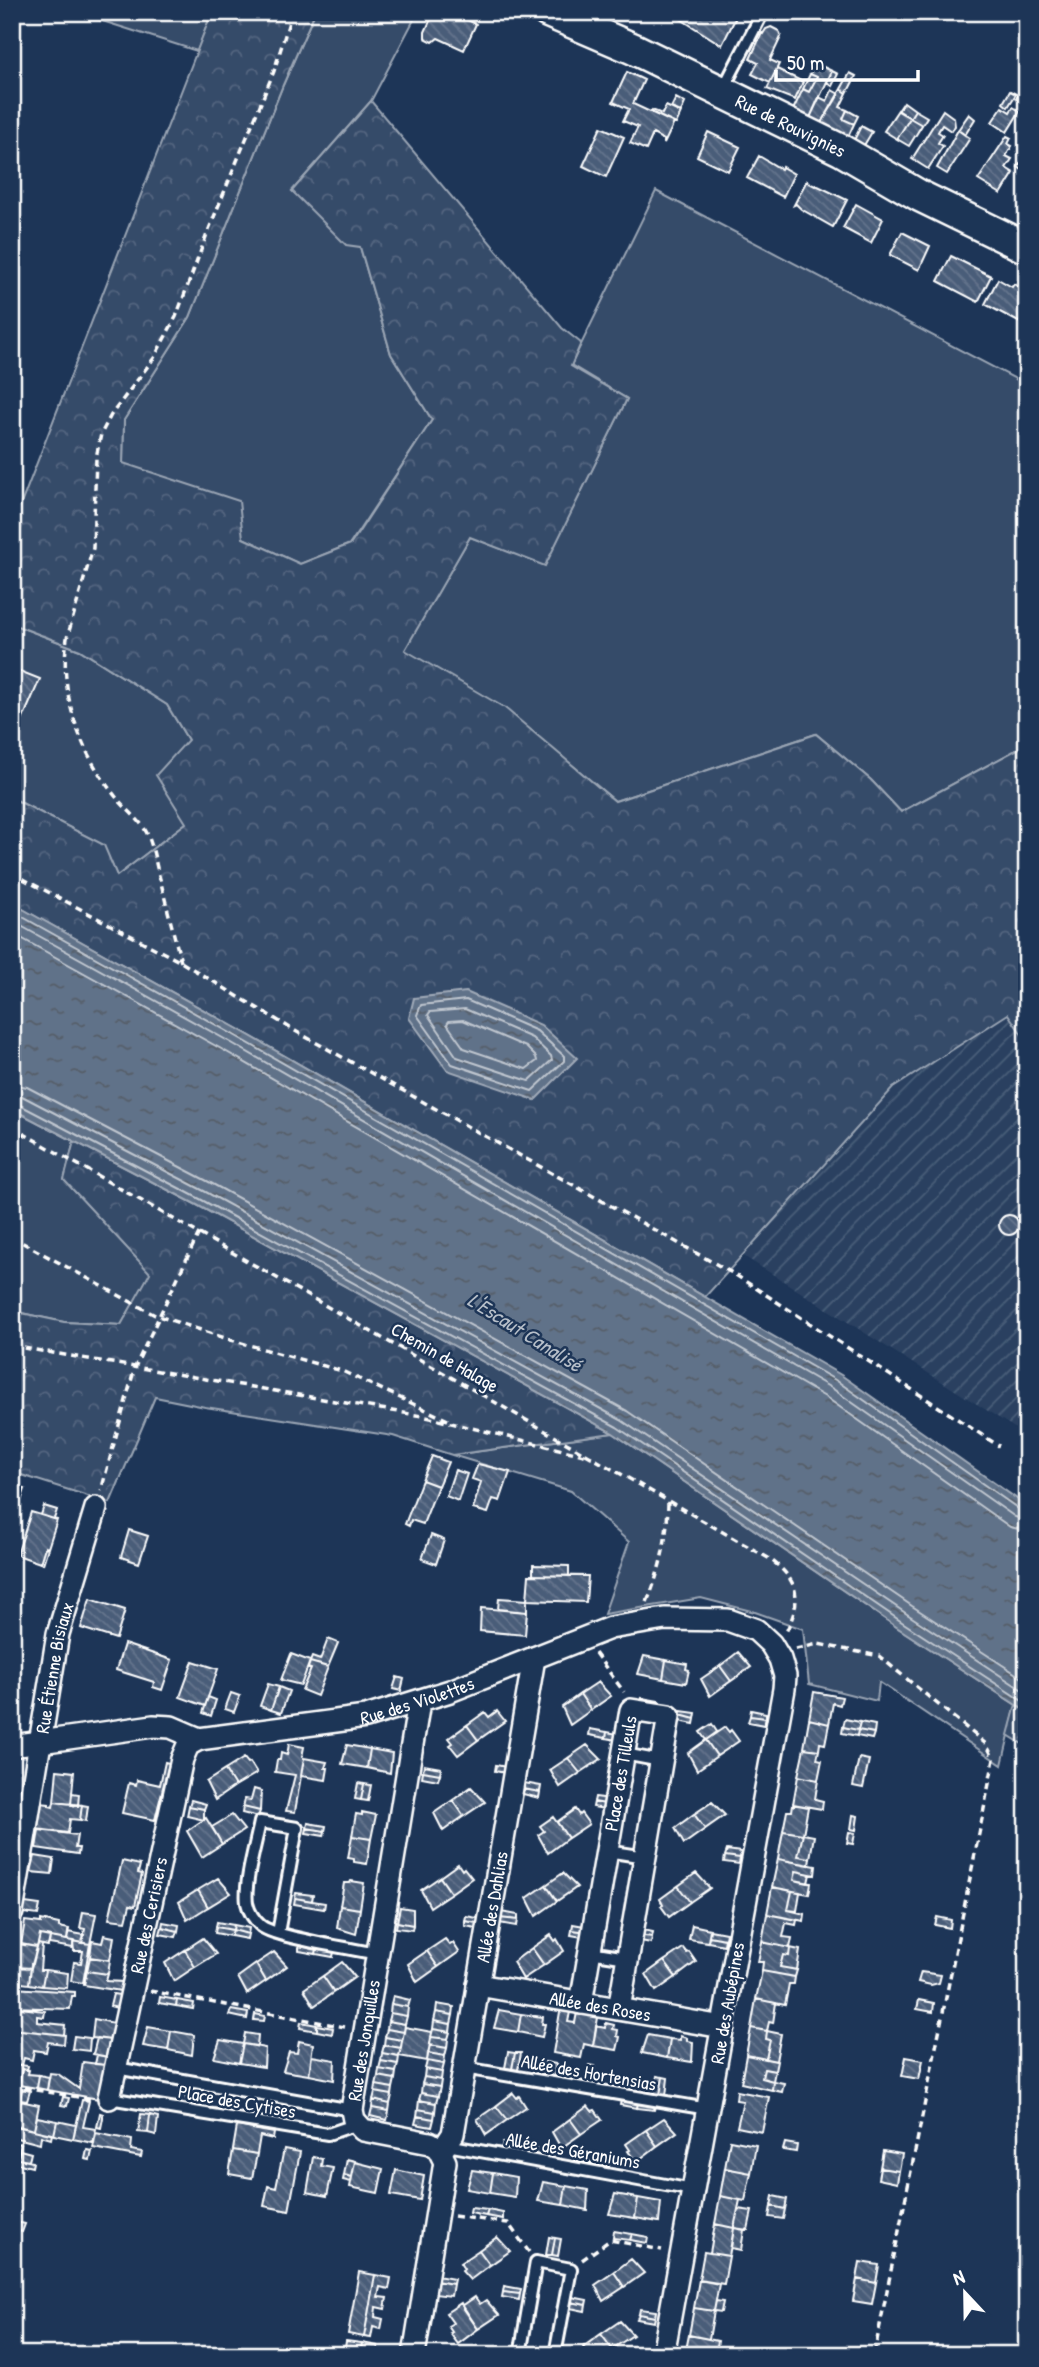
<svg xmlns="http://www.w3.org/2000/svg" width="1039" height="2367" viewBox="0 0 1039 2367" font-family="'Patrick Hand',sans-serif">
  <style>
    .industrial { fill: url(#industrial-furrows) }
    .green { fill: #364b69; stroke: #9aa5b4; stroke-width: 2 }
    .forest { fill: url(#forest-crowns); stroke: #9aa5b4; stroke-width: 2 }
    .water { fill: url(#water-ripples); stroke: #a0aab8; stroke-width: 2 }
    .lines { fill: none; stroke-linecap: round; stroke-linejoin: round }
    .shore { stroke: #c0c7d0; stroke-width: 2 }
    .building { fill: url(#building-back-hatch); stroke: #fff; stroke-width: 2 }
    .lane-casing { stroke: #fff; stroke-width: 16 }
    .street-casing { stroke: #fff; stroke-width: 26 }
    .secondary-casing { stroke: #fff; stroke-width: 35 }
    .path { stroke: #fff; stroke-width: 3.5; stroke-dasharray: 7 5; stroke-linecap: butt }
    .lane { stroke: #1d3557; stroke-width: 10 }
    .street { stroke: #1d3557; stroke-width: 21 }
    .secondary { stroke: #1d3557; stroke-width: 30 }
    .labels { text-anchor: middle; dominant-baseline: central; stroke-width: 5; stroke-linejoin: round; paint-order: stroke }
    .street-label { font-size: 19px; fill: #fff; stroke: #1d3557 }
    .water-label { font-size: 21px; font-style: italic; fill: #b8c0ca; stroke: #1d3557 }
  </style>
  <defs>
    <pattern id="industrial-furrows" width="10" height="10" patternUnits="userSpaceOnUse" patternTransform="scale(1.75)"><rect width="10" height="10" fill="#2a4161"/><path d="M-1 1l2-2M0 10L10 0M9 11l2-2" fill="none" stroke="#4a5e79"/></pattern>
    <pattern id="forest-crowns" width="20" height="18" patternUnits="userSpaceOnUse" patternTransform="scale(1.75)"><rect width="20" height="18" fill="#364b69"/><path d="M2 6a3 3 0 1 1 6 0M12 15a3 3 0 1 1 6 0" fill="none" stroke="#546680"/></pattern>
    <pattern id="water-ripples" width="26" height="14" patternUnits="userSpaceOnUse" patternTransform="scale(1.75)"><rect width="26" height="14" fill="#617289"/><path d="M2 4q2-2 4 0t4 0M15 11q2-2 4 0t4 0" fill="none" stroke="#555d67"/></pattern>
    <pattern id="building-back-hatch" width="6" height="6" patternUnits="userSpaceOnUse" patternTransform="scale(1.75)"><rect width="6" height="6" fill="#4a5d79"/><path d="M-1 5l2 2M0 0l6 6M5-1l2 2" fill="none" stroke="#65758d"/></pattern>
  </defs>
  <rect width="100%" height="100%" fill="#1d3557"/>
  <filter id="ink" filterUnits="userSpaceOnUse"><feTurbulence type="fractalNoise" baseFrequency=".0143" numOctaves="2"/><feDisplacementMap in="SourceGraphic" scale="14" xChannelSelector="R" yChannelSelector="G"/><feConvolveMatrix kernelMatrix="1 2 1 2 8 2 1 2 1" color-interpolation-filters="sRGB"/></filter>
  <g filter="url(#ink)">
    <!-- industrial -->
    <path class="industrial" d="M1009 1014 1027 1042V1436L742 1255 893 1088Z"/>
    <!-- green -->
    <path class="green" d="M74 12H212L197 51Z
      M315 12H418L371 101 292 191 360 247 391 354 432 420 350 544 300 564 243 538 123 464 124 420 190 317 283 85Z
      M656 191 1027 385V563L1023 571 1027 580V744L901 812 871 780 816 734 615 801 571 764 404 650 470 537 545 565 627 399 571 365Z
      M12 624 80 650 167 705 188 740 186 823 117 876 103 845 12 798Z
      M12 1109 74 1141 64 1180 151 1273 121 1325 64 1322 12 1311Z
      M613 1433 898 1628 1016 1705 1002 1765 879 1682 877 1701 809 1684 803 1629 755 1612 701 1598 604 1614 629 1542 571 1491 452 1455Z"/>
    <!-- forest -->
    <path class="forest" d="M212 12H315L283 85 190 317 124 420 123 463 239 501 243 538 300 564 351 544 432 420 391 354 360 247 346 245 292 191 371 101 562 328 581 343 571 366 627 399 545 566 470 537 405 650 505 708 615 801 816 734 871 780 901 812 1027 744V1042L1008 1014 893 1088 705 1297 238 1029 12 903V798L104 845 117 876 186 823 156 775 188 740 167 705 80 650 12 624V527Z
      M74 1141 197 1205 613 1433 452 1455 393 1436 205 1407 155 1397 110 1503 12 1472V1311L64 1322 121 1325 150 1273 64 1180Z
      M1016 1705 1027 1712V1747L1008 1735Z"/>
    <!-- water -->
    <path class="water" d="M12 903 238 1029 841 1375 1027 1506V1712L898 1628 613 1433 197 1205 12 1109Z
      M466 992 541 1025 577 1058 535 1100 447 1070 409 1018 414 998Z"/>
    <g class="lines">
      <!-- shore -->
      <path class="shore" d="M12 911 234 1035 837 1381 1020 1510 1027 1512
        M12 921 230 1042 833 1389 1015 1517 1027 1520
        M12 933 225 1051 827 1398 1010 1527 1027 1531
        M466 1000 537 1031 564 1056V1061L532 1091 452 1064 417 1015 421 1005Z
        M465 1009 532 1038 551 1056 552 1060 529 1081 457 1057 428 1015 430 1012Z
        M463 1020 526 1047 536 1057 537 1061 526 1069 464 1048 447 1024 449 1021Z
        M12 1084 27 1087 209 1182 627 1411 912 1606 1027 1681
        M12 1094 22 1096 204 1191 621 1420 907 1614 1027 1693
        M12 1103 18 1104 200 1199 617 1427 902 1622 1027 1704"/>
    </g>
    <!-- building -->
    <path class="building" d="M434 12H451L476 24 464 50 438 38 433 42 425 38V32Z
      M682 12H710L716 15 717 12H737V15L722 45 679 18Z
      M771 27 779 31 781 37 770 60 779 64 770 83 752 74 758 63 750 59 762 33 763 34 766 29Z
      M815 63 832 71 809 120 792 112 803 89 809 92 817 77 810 74Z
      M777 69 803 82 795 100 767 89Z
      M832 71 838 74 832 86 827 82Z
      M627 72 644 80 633 104 674 123 664 144V140L653 134 646 150 630 143 638 127 623 121 629 109 613 102Z
      M850 73 856 76 847 93 841 89Z
      M810 74 817 77 809 92 803 89Z
      M1026 82 1027 104 1026 105 1016 99Z
      M841 89 847 93 840 107 847 110 843 119 854 124 847 139 820 126Z
      M832 90 839 94 820 126 809 120 819 97 827 101Z
      M1010 91 1016 94 1008 107 1003 103Z
      M676 98 685 103 681 112 671 108Z
      M904 102 915 110 910 118 898 111Z
      M666 106 681 113 676 124 651 112 652 110 662 114Z
      M1002 107 1010 112 1013 107 1020 111 1007 132 992 122Z
      M847 110 858 116 854 124 843 119Z
      M898 110 910 118 897 139 884 131Z
      M915 110 927 117 922 125 910 118Z
      M943 110 954 118 955 126 951 131 942 125 938 132 943 135 938 143 943 146 928 169 912 159Z
      M969 114 975 119 965 135 958 130Z
      M910 118 922 125 909 146 897 139Z
      M861 126 872 132 863 147 853 142Z
      M601 127 624 137 606 177 583 166Z
      M958 130 970 138 947 174 937 168Z
      M708 132 740 147 728 171 697 156Z
      M1007 136 1011 138 1008 144 1012 146 1006 156 1012 159 1006 168 1014 173 1001 194 978 180Z
      M759 156 781 169 782 167 794 174 783 197 747 178Z
      M1025 156 1027 157 1025 172 1018 167Z
      M807 180V182L815 186 816 185 847 200 833 227 801 209 796 204 794 205Z
      M856 204 883 219 871 243 843 228Z
      M902 232 930 246 919 270 890 255Z
      M951 256 991 276 978 302 938 281Z
      M998 279 1012 287 1014 284 1027 291 1026 326 985 304Z
      M12 668 40 679 12 744Z
      M999 1225a10 10 0 1 1 20 0a10 10 0 1 1-20 0Z
      M432 1456 448 1462 438 1486 422 1480Z
      M478 1464 510 1472 500 1501 493 1499 488 1513 473 1509 481 1482 472 1479Z
      M455 1470 467 1474 458 1501 446 1496Z
      M422 1480 438 1486 423 1524 411 1520 409 1526 405 1524Z
      M16 1487 25 1489 21 1501 12 1498Z
      M44 1506 57 1510 54 1519 41 1515Z
      M31 1512 57 1520 48 1548 45 1547 40 1563 17 1555Z
      M129 1530 148 1536 139 1563 121 1557Z
      M431 1535 444 1540 436 1564 422 1559Z
      M45 1547 48 1548 43 1564 40 1563Z
      M533 1565 569 1566V1576L533 1575Z
      M529 1575 588 1576 586 1602 527 1600Z
      M499 1598 527 1600V1612L498 1609Z
      M90 1599 125 1610 116 1639 81 1628Z
      M481 1608 527 1612 525 1635 480 1631Z
      M328 1639 338 1643 328 1667 310 1662 312 1657 320 1660Z
      M124 1644 172 1660 162 1690 153 1687 154 1682 116 1670Z
      M738 1652 751 1667 731 1681 720 1666Z
      M291 1654 310 1661 301 1685 281 1680Z
      M644 1656 666 1660 663 1679 638 1674Z
      M666 1660 687 1664 686 1669 689 1670 686 1683 663 1679Z
      M193 1661 218 1669 205 1706 180 1697Z
      M310 1662 328 1667 317 1696 302 1690 311 1669 308 1668Z
      M720 1666 731 1681 710 1696 701 1679Z
      M397 1677 404 1679 401 1691 393 1689Z
      M598 1682 611 1696 591 1710 580 1694Z
      M268 1684 279 1687 271 1710 260 1706Z
      M279 1687 289 1691 281 1713 271 1710Z
      M814 1692 842 1697 840 1705 833 1703 829 1724 809 1719Z
      M231 1693 240 1696 234 1712 225 1709Z
      M580 1694 591 1710 570 1725 562 1707Z
      M208 1697 216 1700 211 1716 203 1713Z
      M642 1698 659 1701 658 1706 641 1703Z
      M751 1710 766 1713V1718L750 1716Z
      M497 1711 505 1721 478 1740 467 1725 485 1712 489 1717Z
      M681 1711 696 1713 695 1719 680 1715Z
      M680 1715 695 1719 694 1724 679 1721Z
      M750 1716 766 1718 764 1725 748 1722Z
      M809 1719 829 1724 825 1744 820 1743 819 1750 804 1748Z
      M845 1719 860 1722 858 1730 843 1727Z
      M860 1722 875 1725 874 1733 858 1730Z
      M712 1724 717 1732 706 1740 700 1732Z
      M467 1725 478 1740 458 1755 450 1745 453 1743 449 1738Z
      M725 1727 729 1732 731 1730 739 1741 717 1756 706 1740Z
      M843 1727 858 1730 857 1736 842 1733Z
      M590 1729 607 1732 606 1738 589 1735Z
      M858 1730 874 1733 872 1739 857 1736Z
      M607 1732 623 1735 622 1741 606 1738Z
      M706 1740 717 1756 697 1770 688 1753Z
      M289 1744 304 1747 302 1757 304 1758 295 1812 286 1811 295 1775 275 1772 277 1760H280L281 1753 287 1755Z
      M347 1745 370 1749 367 1768 342 1764Z
      M587 1745 601 1759 580 1773 568 1758Z
      M804 1748 819 1750 817 1759 822 1760 818 1780 798 1776Z
      M370 1749 392 1753 390 1773 367 1768Z
      M244 1758 248 1763 250 1762 257 1773 235 1786 225 1770Z
      M304 1758 327 1762 325 1768H328L326 1780 301 1776Z
      M568 1758 580 1773 560 1787 550 1770Z
      M859 1758 869 1760 863 1788 853 1786Z
      M165 1762 169 1763 155 1820 122 1813 129 1783 136 1785 137 1780 160 1785Z
      M424 1765 441 1768 440 1774 423 1771Z
      M496 1765 511 1768 510 1774 495 1771Z
      M57 1770 74 1772 71 1804 54 1802Z
      M225 1770 235 1786 215 1800 206 1782Z
      M423 1771 440 1774 438 1780 422 1777Z
      M798 1776 818 1780 815 1799 823 1801 822 1809 793 1804Z
      M358 1783 364 1784 361 1800 355 1799Z
      M524 1783 541 1786 540 1792 523 1789Z
      M364 1784 371 1785 368 1801 361 1800Z
      M471 1787 485 1802 464 1816 453 1800Z
      M254 1789 261 1791 260 1811 243 1807 245 1799 251 1800Z
      M523 1789 540 1792 539 1798 523 1794Z
      M72 1793 79 1794 78 1806 71 1805Z
      M595 1797 612 1799 611 1805 594 1802Z
      M191 1800 206 1804 204 1809 189 1806Z
      M453 1800 464 1816 443 1831 434 1813Z
      M54 1802 82 1805 80 1820 70 1819 68 1833 36 1829 40 1803 49 1804V1806L53 1807Z
      M594 1802 611 1805 610 1810 593 1807Z
      M712 1802 725 1815 705 1829 694 1814Z
      M793 1804 808 1807 803 1834 783 1831 787 1811H792Z
      M82 1805 88 1806 86 1821 80 1820Z
      M189 1806 204 1809V1820L187 1816Z
      M243 1807 260 1811 258 1817 242 1813Z
      M575 1809 579 1815 581 1813 589 1824 568 1838 557 1822Z
      M362 1812 376 1815 371 1839 352 1836 356 1814 362 1815Z
      M694 1814 705 1829 684 1844 675 1828Z
      M232 1815 244 1830 222 1844 212 1827Z
      M853 1815 858 1816 856 1830 851 1829Z
      M553 1817 568 1838 548 1853 538 1835 544 1831 540 1826Z
      M206 1818 222 1844 202 1857 187 1831Z
      M308 1823 326 1826 325 1831 307 1828Z
      M307 1828 325 1831 324 1836 306 1833Z
      M39 1830 77 1835 75 1848H79L78 1854 36 1848Z
      M783 1831 803 1834 798 1856 810 1858 809 1865 778 1859Z
      M849 1832 855 1833 853 1844 847 1843Z
      M803 1834 814 1836 810 1858 798 1856Z
      M352 1836 371 1839 367 1864 354 1862V1859L348 1858Z
      M727 1850 741 1852 740 1858 725 1856Z
      M35 1856 54 1859 52 1874 31 1872Z
      M725 1856 740 1858 739 1864 724 1862Z
      M778 1859 816 1866 815 1875 796 1871 794 1880 811 1883 809 1894 772 1887Z
      M122 1861 140 1865 138 1873 142 1874 135 1906 130 1905 126 1921 109 1919Z
      M458 1864 462 1870 464 1868 472 1878 451 1893 440 1877Z
      M796 1871 810 1874 808 1883 794 1880Z
      M563 1873 577 1887 557 1901 546 1885Z
      M696 1873 710 1888 690 1902 678 1886Z
      M440 1877 451 1893 430 1907 421 1890Z
      M218 1878 231 1893 208 1907 198 1890Z
      M351 1881 364 1883 360 1909 340 1906 344 1883H350Z
      M546 1885 557 1901 536 1916 527 1898Z
      M678 1886 690 1902 669 1917 661 1906 663 1905 660 1899Z
      M772 1887 792 1891 788 1910 805 1914 804 1921 767 1914Z
      M198 1890 208 1907 187 1920 179 1902Z
      M792 1891 800 1892 797 1911 788 1910Z
      M296 1893 313 1895 312 1901 295 1898Z
      M295 1898 325 1903 324 1909 294 1904Z
      M25 1903 40 1905 38 1915 23 1913Z
      M340 1906 360 1909 356 1934 337 1928Z
      M400 1907 413 1909V1925L397 1922Z
      M83 1912 96 1914 90 1944 82 1943 85 1929 80 1928Z
      M501 1912 518 1915V1920L500 1918Z
      M767 1914 797 1920 796 1925 786 1923 783 1937 792 1938 790 1948 762 1942Z
      M466 1916 483 1919V1924L465 1921Z
      M937 1917 951 1920 950 1928 935 1925Z
      M500 1918 518 1920 517 1926 499 1923Z
      M41 1920 59 1924V1927L69 1929 67 1940 40 1935 37 1947 21 1944 25 1921 41 1923Z
      M465 1921 483 1924 482 1929 465 1926Z
      M163 1922 179 1925 178 1931 162 1927Z
      M217 1922 234 1925 233 1930 216 1927Z
      M397 1922 413 1925 412 1930 396 1928Z
      M573 1924 590 1927 589 1932 572 1930Z
      M234 1925 249 1928 248 1934 233 1930Z
      M692 1925 710 1929 708 1942 689 1939Z
      M162 1927 178 1931 176 1937 160 1934Z
      M216 1927 233 1930 231 1936 215 1933Z
      M638 1929 653 1932 652 1937 638 1935Z
      M233 1930 248 1934 247 1939 231 1936Z
      M572 1930 589 1932 588 1938 571 1935Z
      M710 1930 726 1933 725 1939 709 1936Z
      M68 1932 84 1935 82 1943 67 1940Z
      M40 1935 50 1937 48 1946 38 1944Z
      M104 1935 114 1937 110 1960 90 1957 92 1941 102 1943Z
      M551 1935 555 1941 557 1939 564 1951 544 1965 532 1948Z
      M638 1935 652 1937 651 1943 636 1940Z
      M709 1936 725 1939 724 1945 708 1942Z
      M50 1937 73 1941V1948L49 1944Z
      M203 1938 216 1954 195 1967 185 1950Z
      M445 1939 450 1945 453 1943 459 1952 438 1967 427 1951Z
      M73 1941 90 1944 83 1983 71 1981 74 1962 81 1963 83 1951H74Z
      M762 1942 790 1948 789 1956 783 1955 780 1967 797 1970 795 1977 762 1971 763 1962H758Z
      M18 1944 37 1947 31 1968 15 1967Z
      M38 1944 42 1945 40 1970H45L42 1986 29 1984 31 1964H33Z
      M299 1946 317 1949 316 1954 299 1951Z
      M532 1948 544 1965 523 1979 513 1962Z
      M683 1948 687 1953 689 1952 696 1962 676 1977 664 1961Z
      M790 1948 800 1950 797 1970 780 1967 783 1955 789 1956Z
      M317 1949 334 1952 333 1957 316 1954Z
      M185 1950 195 1967 174 1981 165 1963Z
      M427 1951 438 1967 417 1982 408 1964Z
      M274 1952 287 1966 266 1981 256 1964Z
      M90 1957 110 1960 108 1974 87 1971Z
      M664 1961 676 1977 656 1991 646 1974Z
      M342 1962 355 1977 334 1992 323 1976Z
      M256 1964 266 1981 247 1994 238 1977Z
      M15 1967 31 1968 29 1984 13 1982Z
      M45 1970 68 1973 67 1988 42 1986Z
      M87 1971 108 1974 106 1981 123 1982 121 1991 84 1985Z
      M762 1971 795 1977 794 1984H789L785 2005 756 1999Z
      M921 1972 941 1975 939 1983 931 1985 918 1982Z
      M323 1976 334 1992 314 2006 304 1989Z
      M14 1988 75 1992V1996H72L70 2009 12 2007Z
      M113 1994 120 1995 117 2008 110 2006Z
      M393 1996 410 2000 408 2007 391 2004Z
      M160 1997 177 2000 176 2006 159 2003Z
      M756 1999 776 2003 773 2023 769 2022 767 2031 751 2028Z
      M177 2000 194 2003 193 2009 176 2006Z
      M919 2000 934 2003 933 2012 917 2009Z
      M391 2004 408 2007 407 2016 390 2013Z
      M437 2004 454 2007 453 2015 436 2012Z
      M561 2006 571 2007 568 2022 575 2023 577 2012H599L593 2046 584 2044 581 2058 553 2053Z
      M12 2007 45 2011 44 2017 37 2016V2022L65 2025 64 2035 12 2029Z
      M231 2010 248 2013 247 2019 229 2015Z
      M499 2010 521 2014 518 2032 494 2028Z
      M436 2012 453 2015 451 2024 434 2021Z
      M390 2013 407 2016 405 2024 388 2021Z
      M255 2014 265 2016 264 2021 254 2020Z
      M521 2014 543 2017 542 2024H545L542 2037 518 2032Z
      M94 2019 114 2023 111 2040 92 2038Z
      M388 2021 405 2024 404 2032 387 2029Z
      M434 2021 451 2024 450 2032 433 2029Z
      M301 2022 317 2025V2031L300 2028Z
      M606 2023 614 2025 613 2029 618 2030 617 2036 620 2037 617 2050 593 2046 596 2026 605 2028Z
      M317 2025 333 2028 332 2034 317 2031Z
      M148 2027 171 2031 168 2050 143 2046Z
      M405 2027 432 2032 427 2061 399 2056Z
      M751 2028 767 2031 766 2039 770 2040 766 2059 746 2055Z
      M12 2029 65 2035 64 2044 48 2042 46 2052 34 2050 32 2060 24 2058 22 2065 12 2064Z
      M387 2029 404 2032 402 2040 385 2037Z
      M433 2029 450 2032 448 2039 431 2037Z
      M171 2031 194 2035 192 2055 168 2050Z
      M767 2031 781 2034 776 2061 766 2059 770 2040 766 2039Z
      M245 2033 258 2035 257 2046 243 2044Z
      M648 2035 670 2039 667 2058 642 2053Z
      M74 2036 90 2038 89 2051 72 2049Z
      M680 2036 687 2038V2041L693 2042 692 2062 667 2058 670 2039 680 2040Z
      M385 2037 402 2040 401 2048 384 2045Z
      M431 2037 448 2039 447 2048 430 2045Z
      M97 2038 111 2040 108 2057 93 2054Z
      M220 2040 243 2044 239 2063 214 2058Z
      M299 2041 313 2044 309 2075 283 2071 289 2052 297 2053Z
      M243 2044 265 2048 264 2067 239 2063Z
      M384 2045 401 2048 399 2056 382 2053Z
      M430 2045 447 2048 445 2056 428 2053Z
      M508 2052 515 2053 512 2069 505 2068Z
      M382 2053 399 2056 398 2064 381 2061Z
      M428 2053 445 2056 444 2064 427 2061Z
      M515 2053H521L518 2070 512 2069Z
      M97 2055 108 2057 106 2065 95 2064Z
      M746 2055 777 2061 775 2071 764 2069 762 2078 773 2081 772 2090 741 2083Z
      M312 2056 335 2060 334 2080 309 2075Z
      M906 2057 923 2060 919 2079 902 2076Z
      M381 2061 398 2064 396 2072 379 2069Z
      M427 2061 444 2064 442 2072 425 2069Z
      M83 2062 106 2065 99 2099 47 2090 50 2073 58 2074 79 2089Z
      M545 2062 556 2064 554 2077 543 2074Z
      M12 2064 28 2066 27 2070 22 2069 19 2085 12 2084Z
      M589 2065 595 2066 592 2083 586 2082Z
      M22 2069 29 2070 28 2074 39 2075 37 2088 19 2085Z
      M379 2069 396 2072 395 2079 378 2076Z
      M425 2069 442 2072 441 2080 424 2077Z
      M764 2069 775 2071 773 2081 762 2078Z
      M39 2075 49 2077 47 2090 37 2088Z
      M378 2076 395 2079 393 2088 376 2085Z
      M657 2076 663 2077 660 2095 654 2094Z
      M424 2077 441 2080 440 2087 422 2084Z
      M663 2077 668 2078 666 2096 660 2095Z
      M773 2081 784 2083 782 2092 772 2090Z
      M185 2094a10 10 0 1 1 20 0a10 10 0 1 1-20 0Z
      M422 2084 440 2087 438 2096 421 2093Z
      M376 2085 393 2088 392 2095 375 2092Z
      M22 2089 30 2091 27 2101 20 2100Z
      M737 2091 769 2097 762 2132 737 2127 743 2101 736 2100Z
      M375 2092 392 2095 390 2104 373 2100Z
      M421 2093 438 2096 436 2103 419 2100Z
      M513 2093 517 2098 519 2096 526 2107 507 2120 496 2106Z
      M63 2097 69 2098 67 2106 61 2105Z
      M82 2100 89 2101 83 2127 96 2129 93 2143 73 2139Z
      M373 2100 390 2104 389 2111 372 2108Z
      M419 2100 436 2103 435 2112 418 2109Z
      M621 2100 638 2103 637 2108 620 2105Z
      M12 2101 19 2103 14 2125H12Z
      M20 2101 39 2105 34 2130 14 2125Z
      M638 2103 655 2106 654 2110 637 2108Z
      M496 2106 507 2120 486 2135 477 2119Z
      M588 2106 592 2111 595 2110 602 2120 581 2134 570 2119Z
      M372 2108 389 2111 387 2120 370 2116Z
      M418 2109 435 2112 434 2119 417 2116Z
      M100 2113 103 2114V2118L101 2128 97 2127Z
      M141 2114 150 2115 148 2133 138 2132Z
      M150 2115 158 2117 156 2135 148 2133Z
      M417 2116 434 2119 432 2127 415 2124Z
      M37 2117 57 2121 54 2135 34 2130Z
      M664 2118 677 2132 657 2146 646 2130Z
      M570 2119 581 2134 561 2148 552 2132Z
      M57 2121 76 2125 73 2139 54 2135Z
      M15 2126 52 2134 51 2139 41 2136 40 2144 13 2137Z
      M237 2126 274 2133 273 2139 260 2136 257 2154 233 2150Z
      M646 2130 657 2146 636 2162 628 2151 630 2150 626 2144Z
      M96 2133 132 2140 131 2150 142 2152 141 2157 93 2148Z
      M730 2140 756 2145 751 2173 725 2168Z
      M12 2142 21 2144 19 2152 12 2150Z
      M503 2143 519 2145V2151L502 2148Z
      M785 2143 797 2145 796 2152 783 2150Z
      M519 2145 536 2148 535 2154 519 2151Z
      M284 2149 300 2152 289 2211 264 2206 268 2186 276 2188Z
      M12 2150 19 2152 18 2159 33 2162 32 2167 12 2162Z
      M20 2150 31 2153 29 2161 18 2159Z
      M87 2150 92 2151 90 2160 85 2159Z
      M233 2150 257 2154 252 2178 229 2174Z
      M883 2151 902 2154 899 2171 880 2168Z
      M576 2155 592 2157 591 2163 575 2160Z
      M313 2157 322 2159 321 2166 333 2168 327 2196 307 2192Z
      M592 2157 610 2160 609 2166 591 2163Z
      M347 2159 355 2161 352 2177 344 2175Z
      M355 2162 383 2169 378 2193 350 2187Z
      M725 2168 751 2173 745 2201 720 2196Z
      M880 2168 899 2171 897 2183 878 2179Z
      M396 2170 424 2176 420 2200 391 2195Z
      M472 2170 493 2173 490 2193 467 2189Z
      M493 2173 516 2177 515 2197 490 2193Z
      M344 2175 352 2177 351 2182 343 2180Z
      M543 2182 566 2186 563 2205 538 2201Z
      M566 2186 588 2190 587 2210 563 2205Z
      M615 2194 638 2198 635 2218 609 2214Z
      M720 2196 740 2200 734 2228 715 2224Z
      M773 2196 787 2199 785 2209 771 2206Z
      M638 2198 661 2202 659 2222 635 2218Z
      M771 2206 785 2209 783 2219 769 2217Z
      M471 2208 488 2210 486 2216 470 2213Z
      M738 2209 752 2211 748 2230 734 2228Z
      M488 2210 503 2213V2219L486 2216Z
      M12 2221 25 2224 22 2232 12 2229Z
      M715 2224 734 2228 729 2256 710 2253Z
      M734 2228 744 2230 741 2250 731 2248Z
      M614 2231 632 2234 630 2240 613 2238Z
      M632 2234 648 2237 647 2243 630 2240Z
      M497 2237 510 2251 490 2265 479 2250Z
      M549 2237 555 2238 552 2255H546Z
      M555 2238 561 2239 558 2256 552 2255Z
      M479 2250 490 2265 470 2280 462 2271 464 2269 460 2263Z
      M704 2252 729 2256 724 2284 699 2280Z
      M631 2259 644 2273 624 2287 614 2272Z
      M860 2262 879 2265 876 2283 857 2279Z
      M359 2272 375 2275 364 2337 348 2334Z
      M614 2272 624 2287 603 2301 595 2285Z
      M375 2275 391 2278 389 2289 380 2287 378 2297 387 2298 385 2309 376 2307 375 2317 383 2319 381 2329 373 2327 371 2338 364 2337Z
      M437 2276 454 2279 453 2284 436 2281Z
      M857 2279 876 2283 872 2304 853 2301Z
      M699 2280 719 2284 714 2311 694 2308Z
      M436 2281 453 2284 451 2296 434 2294Z
      M504 2286 521 2289 520 2294 503 2292Z
      M503 2292 520 2294 519 2300 502 2297Z
      M475 2297 480 2304 486 2300 499 2315 478 2329 462 2306Z
      M572 2297 587 2300 586 2305 571 2302Z
      M716 2301 723 2302 721 2312 714 2311Z
      M571 2302 586 2305 585 2311 570 2308Z
      M461 2303 478 2329 458 2344 450 2333 452 2332 448 2326 453 2323 446 2313Z
      M694 2308 714 2311 709 2339 689 2335Z
      M640 2309 656 2311 655 2317 639 2314Z
      M639 2314 655 2317 654 2322 637 2319Z
      M620 2321 633 2335 612 2349 601 2334Z
      M601 2334 612 2349 604 2355H585L587 2352 583 2347Z
      M689 2335 718 2341 716 2352 706 2351V2355H685Z
      M346 2341 362 2343 360 2355H344Z
      M362 2343 378 2346 377 2355H360Z"/>
    <g class="lines">
      <defs>
        <path id="lane" d="M723 89 763 12
          M624 1754 661 1761
          M607 1851 645 1857
          M278 1933 297 1828 260 1822C256 1843 244 1883 247 1903 249 1912 254 1920 261 1926 277 1938 354 1949 378 1954
          M590 1952 627 1958
          M116 2068 352 2110
          M464 2068 708 2109
          M109 2098 328 2134 357 2124
          M447 2145 693 2190
          M520 2355 536 2262 571 2269 555 2355"/>
        <g id="street">
          <path id="s1" d="M12 1746 153 1726 171 1727 199 1739 366 1717 450 1691 610 1628 665 1619 728 1620 756 1630 771 1644 780 1659 785 1676 784 1689 663 2355"/>
          <path id="s2" d="M12 1912 58 1634 96 1508"/>
          <path id="s3" d="M478 1985 723 2027"/>
          <path id="s4" d="M581 2003 631 1710 669 1716 619 2009"/>
          <path id="s5" d="M109 2098 182 1759 188 1745 199 1739"/>
          <path id="s6" d="M441 2152 453 2134 534 1658"/>
          <path id="s7" d="M414 2355 445 2162 438 2148 430 2143 363 2130 354 2120 352 2110 419 1702"/>
        </g>
        <g id="secondary">
          <path id="s8" d="M548 12 634 49 841 150 920 196 1027 248"/>
        </g>
      </defs>
      <!-- lane casing -->
      <use href="#lane" class="lane-casing"/>
      <!-- street casing -->
      <use href="#street" class="street-casing"/>
      <!-- secondary casing -->
      <use href="#secondary" class="secondary-casing"/>
      <!-- path -->
      <path class="path" d="M12 873 181 962 297 1032 734 1274 999 1446
        M181 962C174 935 167 907 160 879 156 866 154 851 149 838 143 821 127 811 116 797 80 753 59 694 67 638L93 548 96 458 101 434 111 415 154 358 176 317 207 234 274 71 292 12
        M12 1127 770 1559C800 1582 802 1599 786 1632
        M199 1233 135 1367 422 1416 592 1457
        M12 1237 155 1315 231 1340 342 1371 450 1421
        M12 1346 135 1367 101 1491
        M647 1602C661 1569 668 1536 668 1499
        M796 1649 818 1644 879 1656 986 1744 994 1759 874 2355
        M595 1653 624 1692
        M150 1991 345 2027
        M12 2086 90 2099
        M454 2216 508 2223 529 2252
        M582 2260 610 2240 662 2250"/>
      <!-- lane -->
      <use href="#lane" class="lane"/>
      <!-- street -->
      <use href="#street" class="street"/>
      <!-- secondary -->
      <use href="#secondary" class="secondary"/>
    </g>
  </g>
  <g class="labels">
    <!-- street labels -->
    <g class="street-label">
      <text stroke="none"><textPath href="#s8" startOffset="268">Rue de Rouvignies</textPath></text>
      <text transform="translate(445 1357) rotate(30)">Chemin de Halage</text>
      <text stroke="none"><textPath href="#s2" startOffset="248">Rue Étienne Bisiaux</textPath></text>
      <text stroke="none"><textPath href="#s1" startOffset="413">Rue des Violettes</textPath></text>
      <text stroke="none"><textPath href="#s4" startOffset="233">Place des Tilleuls</textPath></text>
      <text stroke="none"><textPath href="#s6" startOffset="252">Allée des Dahlias</textPath></text>
      <text stroke="none"><textPath href="#s5" startOffset="187">Rue des Cerisiers</textPath></text>
      <text transform="translate(727 2003) rotate(-80)">Rue des Aubépines</text>
      <text stroke="none"><textPath href="#s3" startOffset="124">Allée des Roses</textPath></text>
      <text stroke="none"><textPath href="#s7" startOffset="383">Rue des Jonquilles</textPath></text>
      <text transform="translate(589 2072) rotate(10)">Allée des Hortensias</text>
      <text transform="translate(237 2101) rotate(10)">Place des Cytises</text>
      <text transform="translate(573 2150) rotate(10)">Allée des Géraniums</text>
    </g>
    <!-- water labels -->
    <g class="water-label">
      <text transform="translate(525 1332) rotate(32)">L'Escaut Canalisé</text>
    </g>
  </g>
  <!-- margin -->
  <rect width="1039" height="2367" fill="none" stroke="#1d3557" stroke-width="42"/>
  <rect x="21" y="21" width="997" height="2325" fill="none" stroke="#fff" stroke-width="2.5" filter="url(#ink)"/>
  <!-- north arrow -->
  <g transform="translate(965 2293) rotate(338)" stroke="#1d3557" stroke-width="5" paint-order="stroke">
  <path d="M0-5L12 26L0 18L-12 26Z" fill="#ffffff"/>
  <text y="-10" font-size="19" font-weight="bold" text-anchor="middle" fill="#ffffff">N</text>
  </g>
  <!-- scale -->
  <path d="M776 70v10h142v-10" fill="none" stroke="#ffffff" stroke-width="3.5"/>
  <text x="787" y="70" font-size="21" fill="#ffffff" stroke="#1d3557" stroke-width="5" paint-order="stroke">50 m</text>
</svg>
